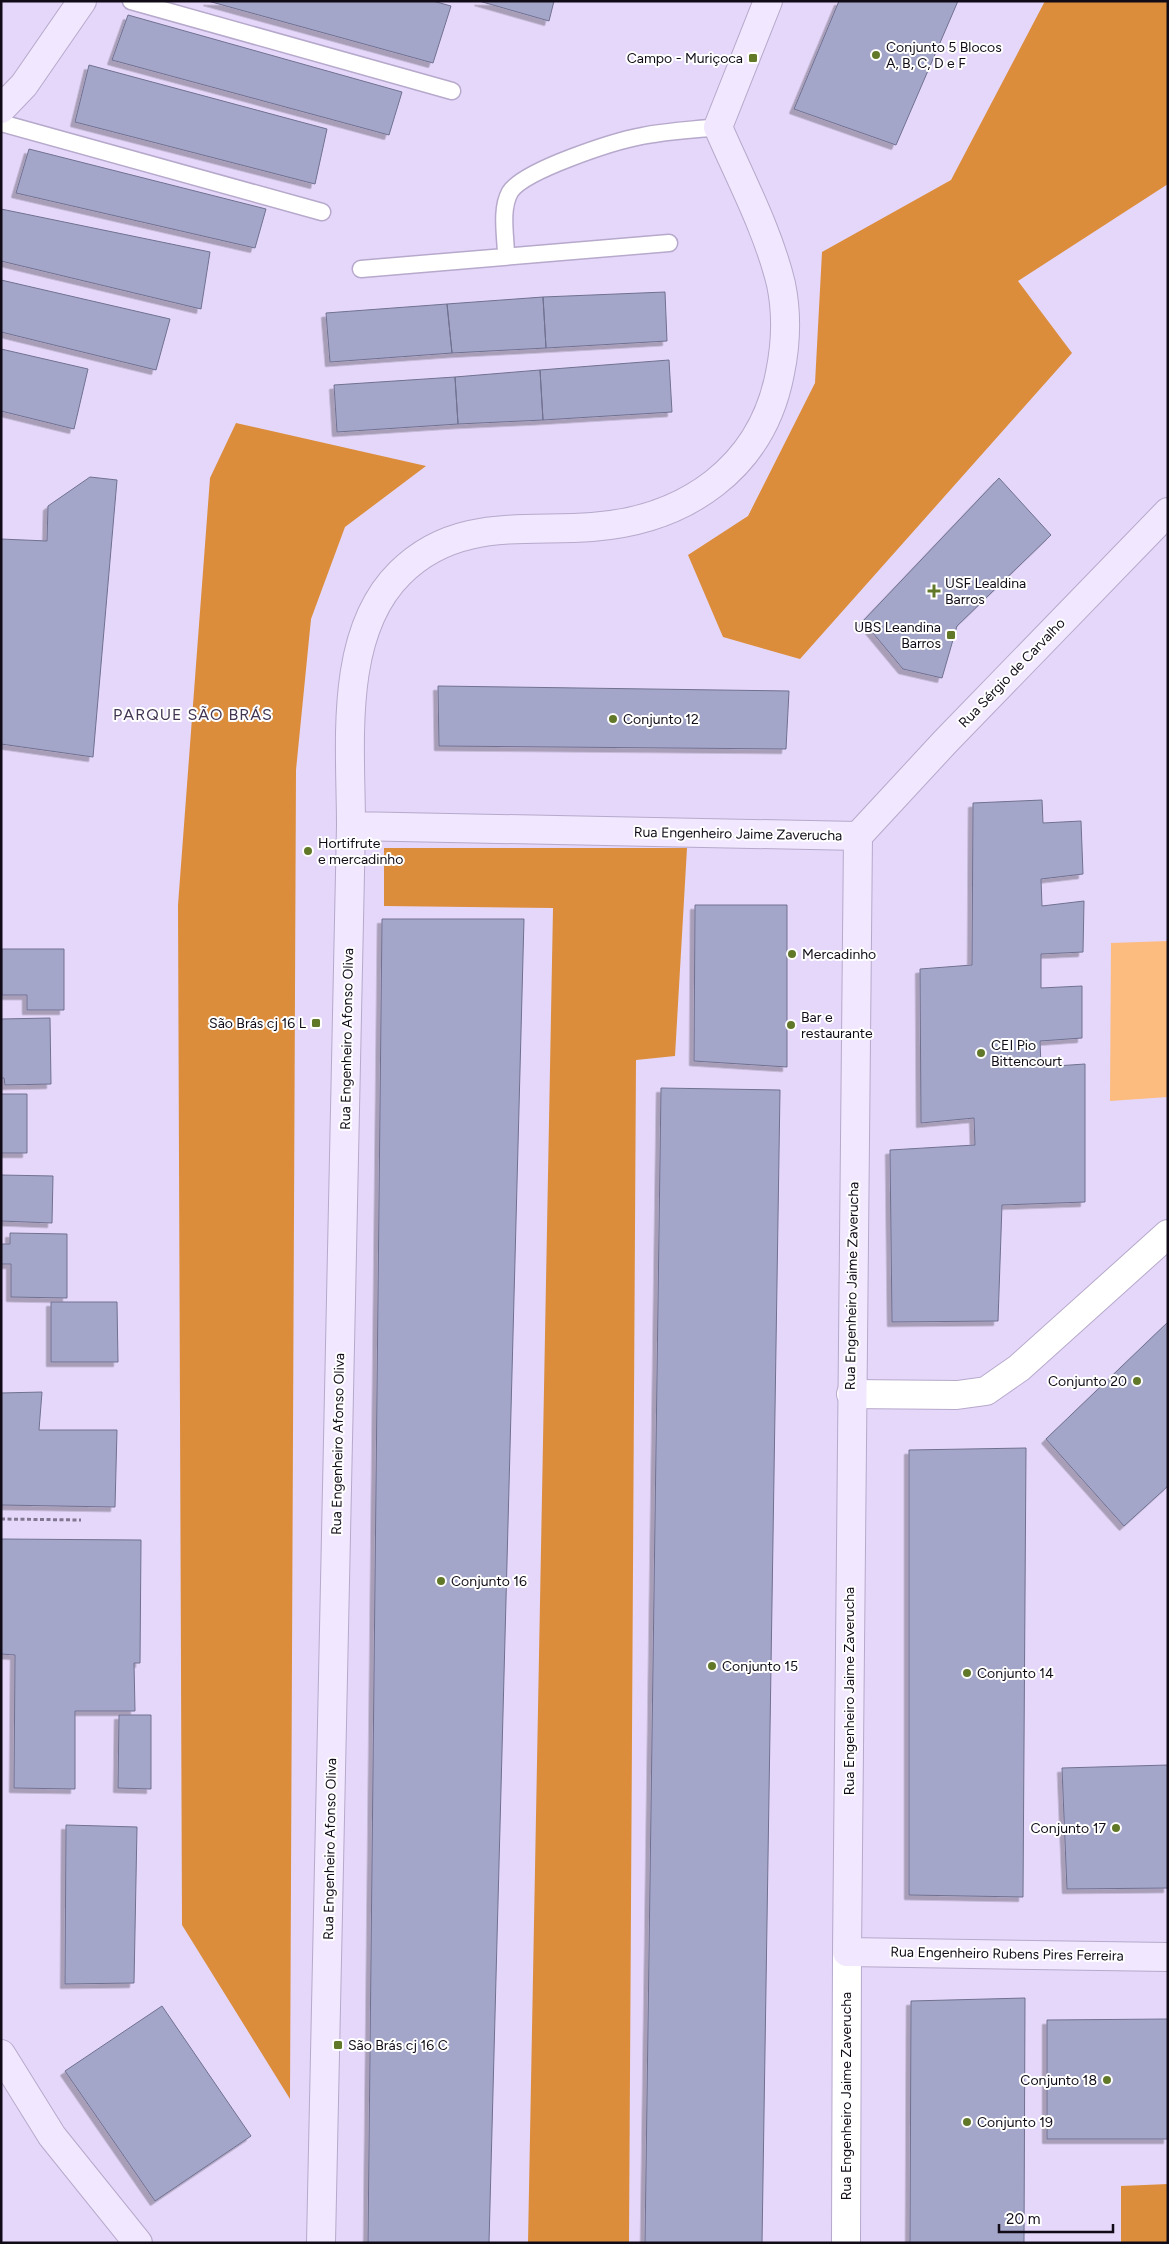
<svg xmlns="http://www.w3.org/2000/svg" width="1169" height="2244" viewBox="0 0 1169 2244" font-family="Figtree,sans-serif">
  <style>
    .green { fill: #fcbc80 }
    .forest { fill: #db8d3b }
    .building { fill: #a4a6c9; stroke: #707191; filter: url(#shadow) }
    .lines { fill: none; stroke-linecap: round; stroke-linejoin: round }
    .lane-casing { stroke: #b6a9cb; stroke-width: 19 }
    .street-casing { stroke: #b6a9cb; stroke-width: 30 }
    .secondary-casing { stroke: #b6a9cb; stroke-width: 30 }
    .path { stroke: #817790; stroke-width: 3; stroke-dasharray: 4 2.5; stroke-linecap: butt }
    .lane { stroke: #fff; stroke-width: 16 }
    .street { stroke: #fff; stroke-width: 28 }
    .secondary { stroke: #f1e7fe; stroke-width: 28 }
    .poi-dot { fill: #617829; stroke: #fff; stroke-width: 2 }
    .labels { text-anchor: middle; dominant-baseline: central; stroke-width: 4; stroke-linejoin: round; paint-order: stroke }
    .poi-label { font-size: 14px; fill: #100b17; stroke: #fff; text-anchor: start }
    .street-label { font-size: 14px; fill: #100b17; stroke: #fff }
    .quarter-label { font-size: 16px; letter-spacing: 1px; fill: #423653; stroke: #fff }
  </style>
  <defs>
    <filter id="shadow"><feDropShadow dx="-4.5" dy="4.5" stdDeviation="0" flood-color="#0004"/></filter>
  </defs>
  <rect width="100%" height="100%" fill="#e5d7fa"/>
  <!-- green -->
  <path class="green" d="M1168 941V1097L1110 1101 1111 943Z"/>
  <!-- forest -->
  <path class="forest" d="M1045 1H1168V184L1018 281 1072 353 800 659 723 637 688 555 748 516 815 383 822 252 951 180Z
    M236 423 426 466 345 527 311 619 296 770 290 2099 182 1925 178 905 210 478Z
    M384 848H687L675 1056 636 1060 629 2243H528L553 908 384 906Z
    M1168 2184V2243H1121V2186Z"/>
  <!-- building -->
  <path class="building" d="M208 1H433L451 6 433 63Z
    M479 1H554L549 21Z
    M839 1H958L896 145 794 109Z
    M128 15 402 92 389 135 112 60Z
    M89 65 327 129 315 184 75 122Z
    M29 149 266 209 255 248 16 193Z
    M1 209 210 252 201 309 1 261Z
    M1 280 170 319 156 370 1 332Z
    M665 292 667 341 546 348 543 297Z
    M543 297 546 348 452 353 447 304Z
    M447 304 452 353 330 362 326 313Z
    M1 349 88 369 74 429 1 411Z
    M669 360 672 412 543 420 540 370Z
    M540 370 543 420 458 424 455 377Z
    M455 377 458 424 337 432 334 385Z
    M90 477 117 480 93 757 1 744V539L47 541 48 506Z
    M999 478 1051 535 957 626 942 678 903 669 863 621Z
    M438 686 789 691 786 749 439 746Z
    M1042 800 1043 823 1081 821 1083 874 1041 879 1042 906 1084 901 1083 952 1041 954V988L1082 986V1038L1040 1041 1041 1067 1085 1064V1202L1002 1205 998 1321 892 1322 890 1150 975 1145 974 1118 921 1123 920 969 972 965 973 803Z
    M695 905H787V1067L694 1061Z
    M382 919H524L489 2243H368Z
    M2 949H64V1010H27V995H2Z
    M50 1018 51 1084 5 1085 4 1078H1V1019Z
    M661 1088 780 1090 762 2243H645Z
    M1 1094H27V1153H1Z
    M1 1175 53 1176 52 1223 1 1221Z
    M10 1233 67 1234V1298L11 1297V1264H1V1244H10Z
    M51 1302H117L118 1362H51Z
    M1168 1322V1486L1124 1526 1046 1439Z
    M42 1392 39 1430H117L115 1507 1 1505V1393Z
    M1026 1448 1023 1897 909 1895V1450Z
    M1 1539 141 1540 140 1663H134L135 1711H75V1789L14 1788 15 1655 1 1654Z
    M119 1715H151V1789L118 1788Z
    M1168 1765V1888L1067 1889 1062 1768Z
    M66 1825 137 1827 134 1983 65 1984Z
    M1025 1998 1024 2243H910L911 2001Z
    M162 2006 251 2136 155 2201 65 2071Z
    M1168 2019V2139H1047V2020Z"/>
  <g class="lines">
    <defs>
      <path id="lane" d="M131 1 452 91
        M1 123 322 212
        M506 256C506 237 500 210 510 192 524 170 615 141 642 136 667 131 693 130 718 127
        M361 269 669 243"/>
      <path id="street" d="M851 1394 957 1395 986 1391 1019 1368 1168 1234
        M846 2243 847 1952"/>
      <path id="secondary" d="M1 109 24 85 82 1
        M351 826 858 836
        M858 836 847 1952 1168 1957
        M858 836 945 742 1168 512
        M1 2054 52 2136 138 2243
        M321 2243 351 826C351 746 338 634 400 573 455 518 523 532 592 527 686 520 762 468 780 373 786 344 787 313 781 284 768 230 740 178 718 127L768 1"/>
    </defs>
    <!-- lane casing -->
    <use href="#lane" class="lane-casing"/>
    <!-- street casing -->
    <use href="#street" class="street-casing"/>
    <!-- secondary casing -->
    <use href="#secondary" class="secondary-casing"/>
    <!-- path -->
    <path class="path" d="M1 1519 81 1520"/>
    <!-- lane -->
    <use href="#lane" class="lane"/>
    <!-- street -->
    <use href="#street" class="street"/>
    <!-- secondary -->
    <use href="#secondary" class="secondary"/>
  </g>
  <!-- markers -->
  <g class="poi-dot">
    <circle cx="876" cy="55" r="5"/>
    <rect x="748" y="53" width="10" height="10" rx="2.5"/>
    <path d="M931.5 583.5h5v5h5v5h-5v5h-5v-5h-5v-5h5z"/>
    <rect x="946" y="630" width="10" height="10" rx="2.5"/>
    <circle cx="613" cy="719" r="5"/>
    <circle cx="308" cy="851" r="5"/>
    <circle cx="792" cy="954" r="5"/>
    <rect x="311" y="1018" width="10" height="10" rx="2.5"/>
    <circle cx="791" cy="1025" r="5"/>
    <circle cx="981" cy="1053" r="5"/>
    <circle cx="1137" cy="1381" r="5"/>
    <circle cx="441" cy="1581" r="5"/>
    <circle cx="712" cy="1666" r="5"/>
    <circle cx="967" cy="1673" r="5"/>
    <circle cx="1116" cy="1828" r="5"/>
    <rect x="333" y="2040" width="10" height="10" rx="2.5"/>
    <circle cx="1107" cy="2080" r="5"/>
    <circle cx="967" cy="2122" r="5"/>
  </g>
  <g class="labels">
    <!-- poi labels -->
    <g class="poi-label">
      <text x="886" y="47">Conjunto 5 Blocos<tspan x="886" dy="16">A, B, C, D e F</tspan></text>
      <text x="743" y="58" text-anchor="end">Campo - Muriçoca</text>
      <text x="945" y="583">USF Lealdina<tspan x="945" dy="16">Barros</tspan></text>
      <text x="941" y="627" text-anchor="end">UBS Leandina<tspan x="941" dy="16">Barros</tspan></text>
      <text x="623" y="719">Conjunto 12</text>
      <text x="318" y="843">Hortifrute<tspan x="318" dy="16">e mercadinho</tspan></text>
      <text x="802" y="954">Mercadinho</text>
      <text x="801" y="1017">Bar e<tspan x="801" dy="16">restaurante</tspan></text>
      <text x="306" y="1023" text-anchor="end">São Brás cj 16 L</text>
      <text x="991" y="1045">CEI Pio<tspan x="991" dy="16">Bittencourt</tspan></text>
      <text x="1127" y="1381" text-anchor="end">Conjunto 20</text>
      <text x="451" y="1581">Conjunto 16</text>
      <text x="722" y="1666">Conjunto 15</text>
      <text x="977" y="1673">Conjunto 14</text>
      <text x="1106" y="1828" text-anchor="end">Conjunto 17</text>
      <text x="348" y="2045">São Brás cj 16 C</text>
      <text x="1097" y="2080" text-anchor="end">Conjunto 18</text>
      <text x="977" y="2122">Conjunto 19</text>
    </g>
    <!-- street labels -->
    <g class="street-label">
      <text transform="translate(1012 673) rotate(-46)">Rua Sérgio de Carvalho</text>
      <text transform="translate(738 834) rotate(1)">Rua Engenheiro Jaime Zaverucha</text>
      <text transform="translate(347 1039) rotate(-89)">Rua Engenheiro Afonso Oliva</text>
      <text transform="translate(852 1286) rotate(-89)">Rua Engenheiro Jaime Zaverucha</text>
      <text transform="translate(338 1444) rotate(-89)">Rua Engenheiro Afonso Oliva</text>
      <text transform="translate(849 1691) rotate(-90)">Rua Engenheiro Jaime Zaverucha</text>
      <text transform="translate(330 1849) rotate(-89)">Rua Engenheiro Afonso Oliva</text>
      <text transform="translate(1007 1954) rotate(1)">Rua Engenheiro Rubens Pires Ferreira</text>
      <text transform="translate(846 2096) rotate(-90)">Rua Engenheiro Jaime Zaverucha</text>
    </g>
    <!-- quarter labels -->
    <g class="quarter-label">
      <text x="193" y="714">PARQUE SÃO BRÁS</text>
    </g>
  </g>
  <!-- border -->
  <rect width="1169" height="2244" fill="none" stroke="#100b17" stroke-width="5"/>
  <!-- scale -->
  <path d="M999 2224v8h114v-8" fill="none" stroke="#100b17" stroke-width="2.5"/>
  <text x="1006" y="2224" font-size="15" fill="#100b17" stroke="#ffffff" stroke-width="4" paint-order="stroke">20 m</text>
</svg>
